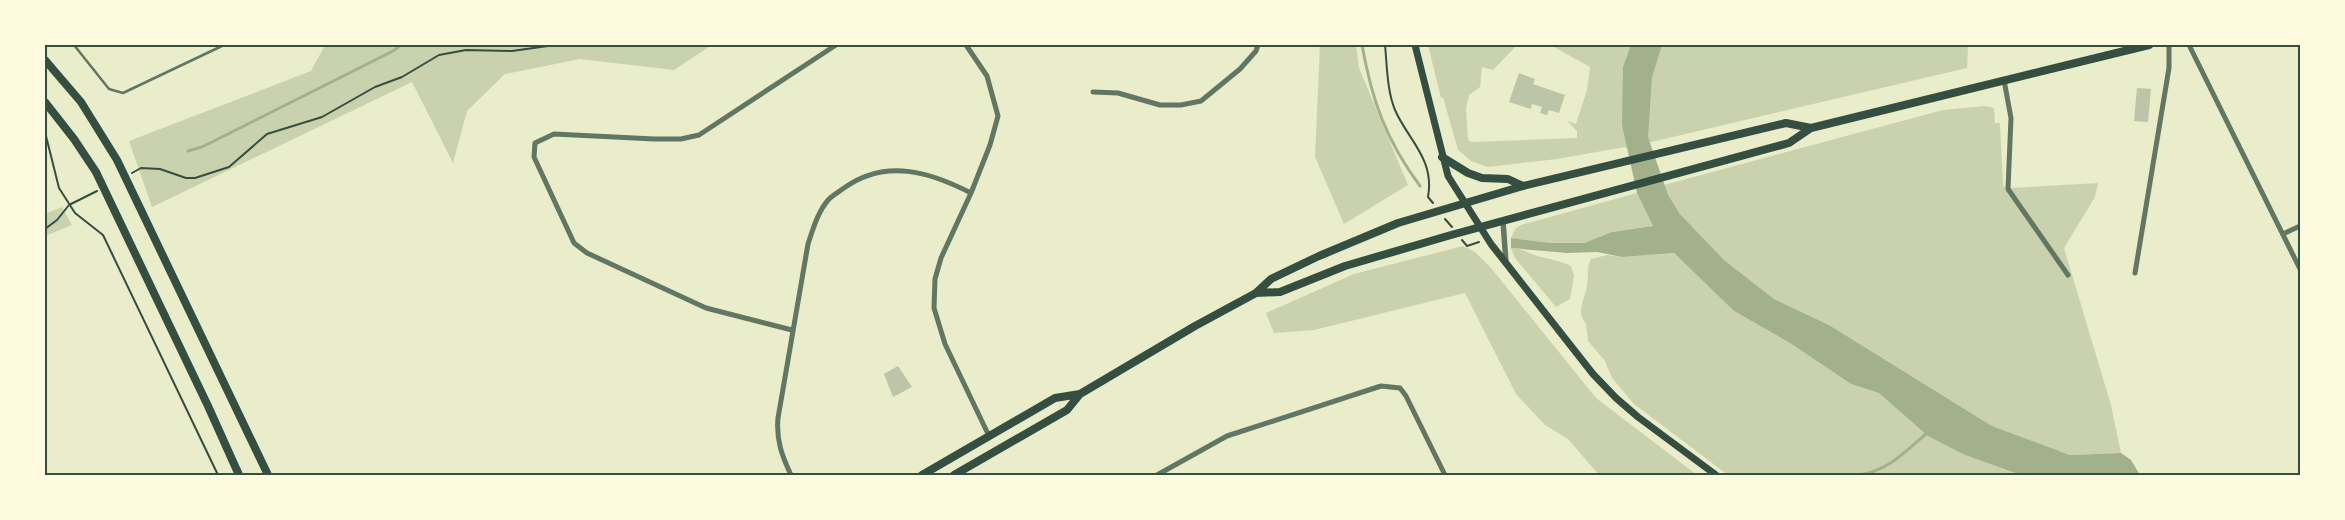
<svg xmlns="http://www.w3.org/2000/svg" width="2345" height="520" viewBox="0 0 2345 520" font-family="Overpass,sans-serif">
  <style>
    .green { fill: #cad2ad; fill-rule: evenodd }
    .water { fill: #a3b18a }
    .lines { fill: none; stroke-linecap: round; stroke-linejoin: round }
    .stream { stroke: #a3b18a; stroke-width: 3 }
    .building { fill: #bcc5a7 }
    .path { stroke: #344e41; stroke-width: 2 }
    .service { stroke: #617663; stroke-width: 2.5 }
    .minor { stroke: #617663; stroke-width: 5 }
    .tertiary { stroke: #617663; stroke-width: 5.5 }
    .secondary { stroke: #344e41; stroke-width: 7 }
    .primary { stroke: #344e41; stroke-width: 8 }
    .neatline { fill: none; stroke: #344e41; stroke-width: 2 }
  </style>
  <rect width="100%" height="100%" fill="#e9edc9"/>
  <!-- green -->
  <path class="green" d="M325 45H712L674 70 580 59 505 74 467 111 453 163 412 82 152 207 129 141 311 71Z
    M1320 45H1356L1359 68 1408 185 1344 224 1315 157Z
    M1428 45H1432L1433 48 1434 45H1968L1967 68 1626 148 1625 147 1557 159 1488 167 1471 161 1458 150 1443 97 1441 98ZM1517 45 1554 47 1590 67 1587 90 1576 124 1567 121 1577 131V138L1472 142 1468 140 1466 109 1469 95 1480 87 1482 67 1493 70Z
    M1985 106 1994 108 1995 123H2000L2003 186 2012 188 2098 183 2095 197 2064 248 2111 405 2121 453 2070 455 1992 426 1829 325 1774 299 1724 260 1680 214 1667 195 1664 185 1943 110Z
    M1637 193 1653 226 1612 232 1584 243H1551L1511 238 1515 229 1521 225Z
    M62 207 72 225 45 236V214Z
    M1463 246 1475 252 1491 268 1596 398 1697 475H1599L1568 439 1545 425 1516 394 1465 293 1314 330 1274 333 1266 313 1354 274Z
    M1511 248C1524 249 1526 252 1537 256 1549 259 1559 260 1571 266L1574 276 1570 299 1556 307 1515 258Z
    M1674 253 1734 311 1790 343 1851 384 1879 393 1965 455 2021 475H1728L1634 404 1612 378 1605 361 1588 341 1586 324C1575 312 1585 299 1587 286 1589 275 1586 269 1591 259L1607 255 1622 257Z"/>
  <!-- water -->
  <path class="water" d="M1631 45H1662L1652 77 1648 137 1668 195 1680 214 1724 260 1774 299 1829 325 1992 426 2070 455 2121 453 2131 460 2140 475H2021L1965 455 1928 436 1879 393 1851 384 1790 343 1734 311 1674 253 1622 257 1597 252 1567 253 1511 248V238L1551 243H1584L1612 232 1653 226 1637 193 1622 125 1623 67Z"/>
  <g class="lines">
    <!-- stream -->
    <path class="stream" d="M1362 45C1372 101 1386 140 1420 186
      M188 151 202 147 393 51 401 45
      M1859 475C1889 470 1905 452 1927 433"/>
  </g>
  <!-- building -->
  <path class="building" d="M1519 73 1535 79 1533 84 1565 95 1559 113 1549 110 1547 115 1540 113 1542 107 1532 104 1531 109 1509 102Z
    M2137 88 2151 89 2148 122 2134 121Z
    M898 366 912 387 893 397 884 374Z"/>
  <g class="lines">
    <!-- path -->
    <path class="path" d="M1385 45C1387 65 1387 91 1395 110 1408 140 1435 159 1428 197L1433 203
      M45 132 59 188 75 213 103 235 218 475
      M132 173 141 168 160 169 186 178H195L229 167 267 134 322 117 375 87 402 77 439 55 466 50 512 51 555 45
      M1445 219 1452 227
      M45 229 57 220 69 205 97 191
      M1462 240 1467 246 1479 242"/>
    <!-- service -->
    <path class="service" d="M74 45 109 89 123 93 224 45"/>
    <!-- minor -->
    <path class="minor" d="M966 45 987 76 998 116 990 145 971 193 941 258 935 279 934 308 945 344 989 436
      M2189 45 2300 269
      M2004 80 2011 118 2008 189 2068 275
      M1093 92 1118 93 1160 105H1181L1201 101 1240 69 1256 51 1258 45
      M2283 234 2300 226
      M2135 273 2169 68V45
      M792 330 706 308 587 253 574 243 534 157 535 143 554 134 654 139H681L699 135 836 45
      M791 475C782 456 776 440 778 418L808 244C813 229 818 211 829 199 833 195 840 191 844 188 886 158 930 172 971 193
      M1157 475 1227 436 1381 386 1400 388 1406 396 1445 475"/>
    <!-- tertiary -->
    <path class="tertiary" d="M1503 221 1506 263"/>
    <!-- secondary -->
    <path class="secondary" d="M1415 45 1448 176 1491 244 1593 374 1616 398 1638 417 1716 475"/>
    <!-- primary -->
    <path class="primary" d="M45 60 81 102 117 160 268 475
      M45 102 74 139 96 172 208 406 239 475
      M1442 157 1468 173 1482 178 1508 179 1523 186
      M1256 293 1280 292 1345 266 1451 235 1789 143 1811 128 2149 45
      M922 475 1055 398 1080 394
      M954 475 1067 410 1080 394 1195 326 1256 293 1271 279 1319 256 1398 223 1523 186 1786 123 1811 128"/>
  </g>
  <!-- border -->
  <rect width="2345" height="520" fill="none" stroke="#fefae0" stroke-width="92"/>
  <rect x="46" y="46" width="2253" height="428" class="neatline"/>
</svg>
